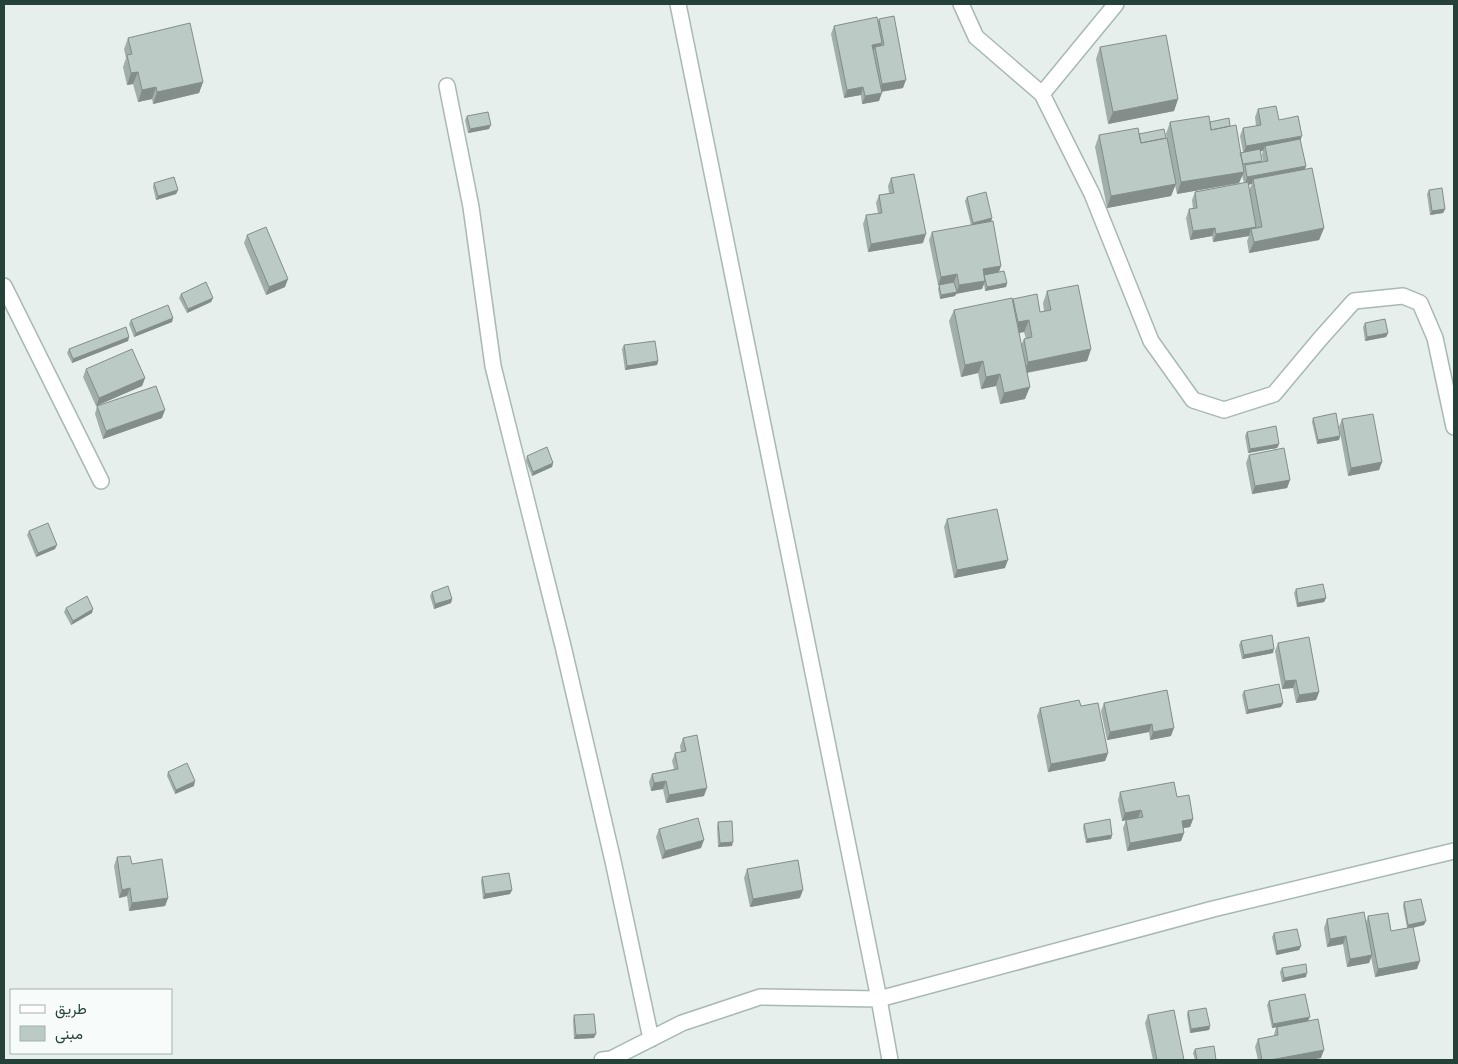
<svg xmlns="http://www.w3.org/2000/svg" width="1458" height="1064" viewBox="0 0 1458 1064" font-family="'Fira Sans',Vazirmatn,sans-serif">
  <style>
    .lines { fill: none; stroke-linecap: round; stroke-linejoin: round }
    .street-casing { stroke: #a8b8b2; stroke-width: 18 }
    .street { stroke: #fff; stroke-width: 15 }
    .wall { fill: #a1aea9; fill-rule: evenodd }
    .shaded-wall { fill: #838d89 }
    .building { fill: #bbcac4; stroke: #838d89 }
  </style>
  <rect width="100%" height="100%" fill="#e6efeb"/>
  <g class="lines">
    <defs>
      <path id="street" d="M678 4 879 999 890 1060
        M961 4 976 37 1042 94 1092 194 1151 341 1193 400 1224 410 1274 394 1320 339 1354 301 1403 296 1420 303 1435 338 1454 427
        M447 86 471 207 493 366 563 646 613 861 651 1039
        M1042 94 1116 4
        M4 286 101 481
        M602 1060 611 1059 682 1023 760 997 879 999 1213 909 1454 851"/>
    </defs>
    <!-- street casing -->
    <use href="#street" class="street-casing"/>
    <!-- street -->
    <use href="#street" class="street"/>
  </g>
  <!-- wall -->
  <path class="wall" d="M879 19 903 88 881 92 879 101 862 104 861 95 844 98 831 34 834 26 878 21Z
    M128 38 203 82 199 93 153 104 152 99 138 102 133 84 127 85 123 67 126 58 124 49Z
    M1100 47 1178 99 1174 111 1108 124 1096 59Z
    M1258 109 1279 120 1300 139 1306 166 1305 169 1324 228 1319 240 1249 253 1247 241 1249 236 1213 242 1212 236 1190 240 1186 218 1189 209H1193L1192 200 1195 192 1244 183 1242 175 1239 183 1177 194 1175 185 1171 196 1107 208 1095 147 1099 135 1139 134 1166 138H1167L1166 134 1170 122H1210L1230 126 1240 153 1243 152 1240 136 1243 128 1256 126 1255 117ZM1260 151H1263L1262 154 1263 161 1262 162ZM1252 184 1249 190 1248 185Z
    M467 116 489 129 468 133 465 120Z
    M891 178 923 243 868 252 863 224 866 215 878 213 876 203 879 195 889 193 888 186Z
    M154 183 178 190 176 194 156 200 153 187Z
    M1429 190 1445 209 1443 213 1430 215 1427 194Z
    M967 197 992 218 991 221 1001 266 999 272 1007 283 1006 287 985 291 984 284 982 289 956 293 955 296 940 299 938 289 939 285 954 282 938 285 929 240 932 232 971 225 965 201Z
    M247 235 285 287 266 295 244 243Z
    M1047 291 1091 349 1087 361 1027 373 1025 399 1000 404 996 386 981 389 978 373 961 377 949 321 954 310 1013 301V299L1040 312 1044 311 1043 303ZM1024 332 1026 339H1024L1021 345 1019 333Z
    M181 294 213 298 211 302 187 313 179 298Z
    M173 318 172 322 134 337 129 324 131 320Z
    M1365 323 1388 333 1386 337 1365 341 1363 327Z
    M129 337 128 341 72 363 67 353 69 349Z
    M624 345 658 361 657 365 625 370 622 349Z
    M86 369 145 378 142 386 96 406 83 377Z
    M97 406 162 418 103 439 95 414Z
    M1313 418 1340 436 1339 440 1317 444 1312 422Z
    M1342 419 1382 462 1379 470 1348 476 1339 427Z
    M1247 432 1279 444 1277 448 1248 453 1245 436Z
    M1249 455 1290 480 1287 488 1252 494 1246 463Z
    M527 456 553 463 552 467 532 476 526 461Z
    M947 519 1005 568 954 578 944 527Z
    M29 531 55 549 36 557 27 535Z
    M1296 589 1326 598 1324 602 1297 607 1294 593Z
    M432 592 452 599 451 603 434 609 430 596Z
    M66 608 92 613 71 625 64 612Z
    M1241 641 1273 653 1242 659 1239 645Z
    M1278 643 1319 692 1316 700 1296 703 1293 688 1282 689 1275 651Z
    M1167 690 1171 736 1150 740 1149 732 1107 740 1101 711 1104 703Z
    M1244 691 1283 703 1281 707 1246 714 1242 695Z
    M1040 708 1108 753 1105 761 1048 772 1037 716Z
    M683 738 704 796 666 803 663 789 651 791 649 782 652 774 674 769 672 761 675 753 681 752 680 746Z
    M168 772 194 786 175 794 167 776Z
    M1120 792 1177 797 1193 819 1190 827 1183 828 1184 833 1181 841 1127 851 1123 828 1126 820 1122 821 1118 800Z
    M718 822 732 846 718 847 717 827Z
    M1084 824 1112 835 1111 839 1086 843 1083 828Z
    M659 829 701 848 662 859 656 837Z
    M117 857 132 864 168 898 165 906 129 911 127 896 119 898 114 866Z
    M747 869 800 898 750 907 744 878Z
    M482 877 512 890 510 894 483 899 481 881Z
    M1404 902 1424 925 1413 928 1417 969 1375 977 1371 957 1369 963 1347 967 1343 944 1327 947 1324 928 1327 919 1366 922 1368 916 1391 931 1407 928 1403 906Z
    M1274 933 1301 946 1299 950 1276 955 1272 937Z
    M1282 968 1306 977 1282 982 1280 972Z
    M1269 1001 1308 1020 1321 1058 1309 1060H1258L1255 1047 1258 1039 1274 1036V1035L1276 1027 1272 1028 1267 1005Z
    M1188 1011 1210 1026 1209 1030 1190 1033 1187 1015Z
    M574 1015 594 1038 574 1039 573 1020Z
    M1148 1015 1184 1060H1153L1145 1023Z
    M1195 1049 1216 1060H1195L1193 1053Z"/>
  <!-- shaded-wall -->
  <path class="shaded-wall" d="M882 43 879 51 875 47 873 52 872 45Z
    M138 72 133 84 127 85 131 73Z
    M906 80 903 88 879 92 882 84Z
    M203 82 199 93 153 104 157 92Z
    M156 87 152 99 138 102 142 90Z
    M863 87 861 95 844 98 847 90Z
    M882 93 879 101 862 104 865 96Z
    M1178 99 1174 111 1108 124 1113 112Z
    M491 125 489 129 468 133 470 129Z
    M1302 136 1299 144 1265 146 1263 151 1243 154 1246 146Z
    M1306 166 1303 174 1253 179 1252 184 1245 185 1247 177Z
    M1244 172 1239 183 1177 194 1181 182Z
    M1176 184 1171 196 1107 208 1111 196Z
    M178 190 176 194 156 200 158 196Z
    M1445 209 1443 213 1430 215 1432 211Z
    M992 218 991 222 971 227 973 223Z
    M1256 227 1253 235 1251 229 1249 236 1213 242 1216 234Z
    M1215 228 1212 236 1190 240 1193 231Z
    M1324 228 1319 240 1249 253 1254 242Z
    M926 234 923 243 868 252 871 244Z
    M1001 266 998 274 985 276 983 269Z
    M957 274 954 282 938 285 941 277Z
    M288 279 285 287 266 295 269 287Z
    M985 281 982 289 956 294 959 285Z
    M1007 283 1006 287 985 291 987 287Z
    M957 292 955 296 940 299 941 295Z
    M213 298 211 302 187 313 188 309Z
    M173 318 172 322 134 337 136 333Z
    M1029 320 1024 332 1014 334 1018 322Z
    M1388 333 1386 337 1365 341 1367 337Z
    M129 337 128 341 72 363 73 359Z
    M1091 349 1087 361 1024 373 1028 362Z
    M658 361 657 365 625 370 627 366Z
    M983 361 978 373 961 377 965 365Z
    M1000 374 996 386 981 389 986 377Z
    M145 378 142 386 96 406 99 398Z
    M1030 387 1025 399 1000 404 1004 393Z
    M165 410 162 418 103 439 106 431Z
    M1340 436 1339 440 1317 444 1318 440Z
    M1279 444 1277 448 1248 453 1250 449Z
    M1382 462 1379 470 1348 476 1351 468Z
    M553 463 552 467 532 476 533 472Z
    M1290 480 1287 488 1252 494 1255 486Z
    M57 545 55 549 36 557 38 553Z
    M1008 560 1005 568 954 578 957 570Z
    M1326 598 1324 602 1297 607 1298 603Z
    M452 599 451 603 434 609 435 604Z
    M93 609 92 613 71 625 73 621Z
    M1274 649 1273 653 1242 659 1244 655Z
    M1296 680 1293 688 1282 689 1285 681Z
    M1319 692 1316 700 1296 703 1299 695Z
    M1283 703 1281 707 1246 714 1248 710Z
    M1152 724 1149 732 1107 740 1110 732Z
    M1174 728 1171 736 1150 740 1153 732Z
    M1108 753 1105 761 1048 772 1051 764Z
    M195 781 194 786 175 794 176 790Z
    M666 781 663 789 651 791 654 783Z
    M707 788 704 796 666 803 669 795Z
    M1141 810 1138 818 1122 821 1125 813Z
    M1193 819 1190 827 1179 829 1182 821Z
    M1184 833 1181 841 1127 851 1130 843Z
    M1112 835 1111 839 1086 843 1087 839Z
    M704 840 701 848 662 859 665 851Z
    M733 842 732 846 718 847 720 843Z
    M130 888 127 896 119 898 122 890Z
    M512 890 510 894 483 899 485 894Z
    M803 890 800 898 750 907 753 899Z
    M168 898 165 906 129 911 132 903Z
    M1426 921 1424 925 1407 929 1408 925Z
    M1346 936 1343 944 1327 947 1330 939Z
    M1301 946 1299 950 1276 955 1277 951Z
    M1372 955 1369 963 1347 967 1350 959Z
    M1420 961 1417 969 1375 977 1378 969Z
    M1307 973 1306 977 1282 982 1284 978Z
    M1310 1017 1308 1021 1272 1028 1273 1024Z
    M1210 1026 1209 1030 1190 1033 1191 1029Z
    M596 1034 594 1038 574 1039 576 1035Z
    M1324 1050 1321 1058 1309 1060H1270Z"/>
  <!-- building -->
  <path class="building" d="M894 16 906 80 882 84 875 47 884 45 879 19Z
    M877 17 882 43 872 45 882 93 865 96 863 87 847 90 834 26Z
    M190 23 203 82 157 92 156 87 142 90 138 72 131 73 127 55 132 54 128 38Z
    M1166 35 1178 99 1113 112 1100 47Z
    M1276 106 1279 120 1298 116 1302 136 1246 146 1243 128 1261 125 1258 109Z
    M488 112 491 125 470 129 467 116Z
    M1209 116 1211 130 1236 125 1244 172 1181 182 1170 122Z
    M1229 118 1230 126 1211 130 1210 122Z
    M1138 128 1141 143 1167 138 1176 184 1111 196 1099 135Z
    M1164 129 1166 138 1141 143 1139 134Z
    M1300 139 1306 166 1247 177 1245 165 1268 161 1265 146Z
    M1260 149 1262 161 1243 164 1240 153Z
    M1312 168 1324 228 1254 242 1251 229 1262 227 1253 179Z
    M914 174 926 234 871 244 866 215 882 213 879 195 894 193 891 178Z
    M174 177 178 190 158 196 154 183Z
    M1248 182 1256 227 1216 234 1215 228 1193 231 1189 209 1197 208 1195 192Z
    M1442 188 1445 209 1432 211 1429 190Z
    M986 192 992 218 973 223 967 197Z
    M993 221 1001 266 983 269 985 281 959 285 957 274 941 277 932 232Z
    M266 227 288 279 269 287 247 235Z
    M1004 271 1007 283 987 287 984 275Z
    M206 282 213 298 188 309 181 294Z
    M954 282 957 292 941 295 939 285Z
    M1078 285 1091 349 1028 362 1024 339 1032 337 1029 320 1018 322 1013 299 1037 294 1040 312 1051 310 1047 291Z
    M1012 298 1030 387 1004 393 1000 374 986 377 983 361 965 365 954 310Z
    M168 305 173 318 136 333 131 320Z
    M1385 319 1388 333 1367 337 1365 323Z
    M126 327 129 337 73 359 69 349Z
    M655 341 658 361 627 366 624 345Z
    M132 349 145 378 99 398 86 369Z
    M156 386 165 410 106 431 97 406Z
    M1336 413 1340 436 1318 440 1313 418Z
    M1373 414 1382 462 1351 468 1342 419Z
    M1276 426 1279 444 1250 449 1247 432Z
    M547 447 553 463 533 472 527 456Z
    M1284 448 1290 480 1255 486 1249 455Z
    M997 509 1008 560 957 570 947 519Z
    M48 523 57 545 38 553 29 531Z
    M1323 584 1326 598 1298 603 1296 589Z
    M448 586 452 599 435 604 432 592Z
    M87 596 93 609 73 621 66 608Z
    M1272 635 1274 649 1244 655 1241 641Z
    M1309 637 1319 692 1299 695 1296 680 1285 681 1278 643Z
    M1279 684 1283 703 1248 710 1244 691Z
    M1167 690 1174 728 1153 732 1152 724 1110 732 1104 703Z
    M1079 700 1081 706 1098 703 1108 753 1051 764 1040 708Z
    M697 735 707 788 669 795 666 781 654 783 652 774 678 769 675 753 686 751 683 738Z
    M187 763 195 781 176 790 168 772Z
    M1174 782 1177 797 1189 795 1193 819 1182 821 1184 833 1130 843 1126 820 1143 817 1141 810 1125 813 1120 792Z
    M698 818 704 840 665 851 659 829Z
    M1110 819 1112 835 1087 839 1084 824Z
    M732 821 733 842 720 843 718 822Z
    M130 856 132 864 162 859 168 898 132 903 130 888 122 890 117 857Z
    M798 860 803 890 753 899 747 869Z
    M509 873 512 890 485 894 482 877Z
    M1421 899 1426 921 1408 925 1404 902Z
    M1364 912 1372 955 1350 959 1346 936 1330 939 1327 919Z
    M1388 913 1391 931 1413 927 1420 961 1378 969 1368 916Z
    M1297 929 1301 946 1277 951 1274 933Z
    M1306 964 1307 973 1284 978 1282 968Z
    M1305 994 1310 1017 1273 1024 1269 1001Z
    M1206 1008 1210 1026 1191 1029 1188 1011Z
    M1174 1010 1184 1060H1157L1148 1015Z
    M594 1014 596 1034 576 1035 574 1015Z
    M1318 1019 1324 1050 1270 1060H1262L1258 1039 1278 1035 1277 1027Z
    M1214 1046 1216 1060H1197L1195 1049Z"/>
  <!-- border -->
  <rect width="1458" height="1064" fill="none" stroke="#24423a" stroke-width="10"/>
  <!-- legend -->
  <rect x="10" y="989" width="162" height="65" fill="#f7fbf9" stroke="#a3b1ad"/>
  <rect x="20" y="1005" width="25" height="8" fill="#ffffff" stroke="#a3b1ad"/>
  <text x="55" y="1014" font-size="15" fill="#24423a">طريق</text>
  <rect x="20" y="1026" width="25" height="15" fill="#bbcac4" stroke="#a3b1ad"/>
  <text x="55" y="1039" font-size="15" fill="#24423a">مبنى</text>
</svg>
